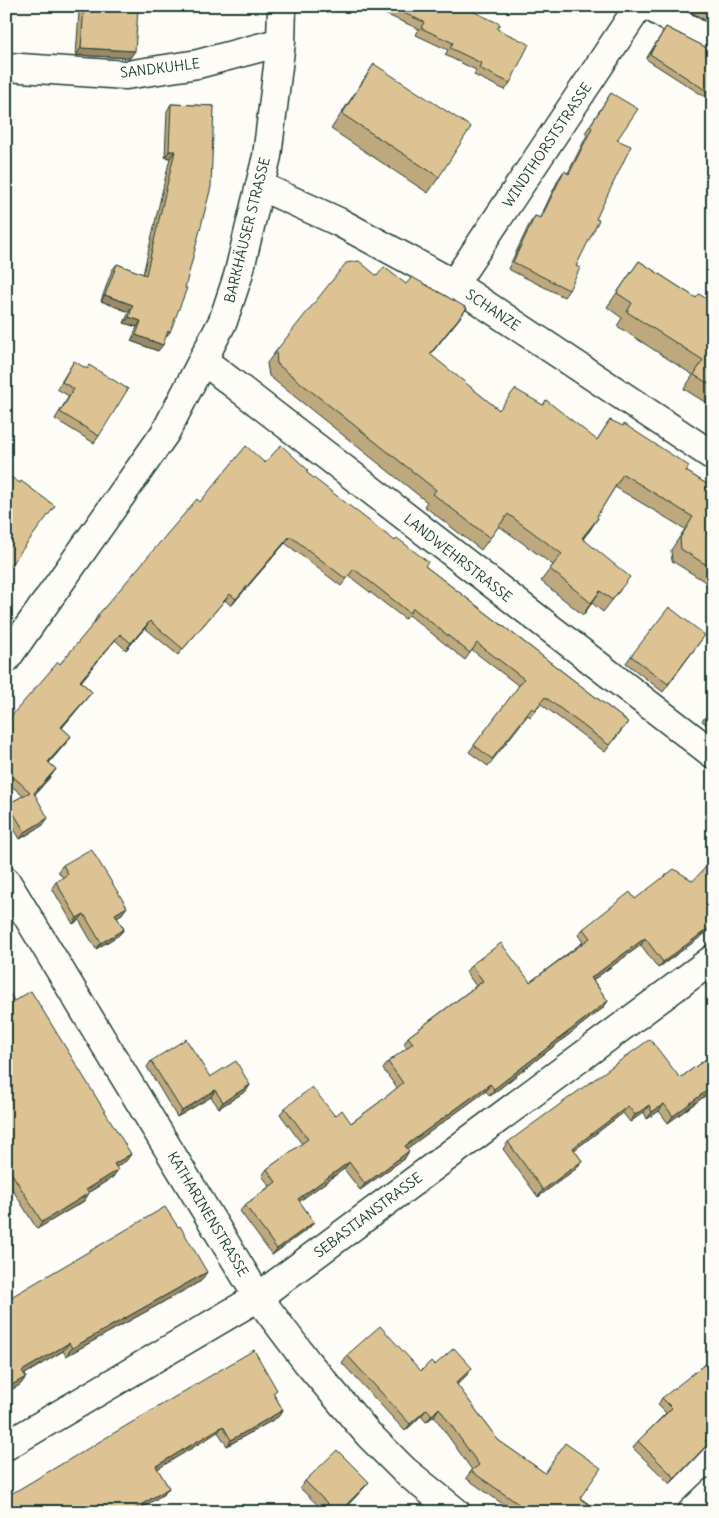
<svg xmlns="http://www.w3.org/2000/svg" width="719" height="1518" viewBox="0 0 719 1518" font-family="Delius,sans-serif">
  <style>
    .lines { fill: none; stroke-linecap: round; stroke-linejoin: round }
    .minor-casing { stroke: #1f3d34; stroke-width: 31 }
    .minor { stroke: #fdfcf7; stroke-width: 28 }
    .wall { fill: #bea87e; stroke: #1f3d34 }
    .shaded-wall { fill: #9b8867; stroke: #1f3d34 }
    .building { fill: #ddc393; stroke: #1f3d34 }
    .labels { text-anchor: middle; dominant-baseline: central; stroke-width: 4; stroke-linejoin: round; paint-order: stroke }
    .street-label { font-size: 14px; fill: #1f3d34; stroke: #fdfcf7 }
  </style>
  <rect width="100%" height="100%" fill="#fdfcf7"/>
  <filter id="ink" filterUnits="userSpaceOnUse"><feTurbulence type="fractalNoise" baseFrequency=".02" numOctaves="2"/><feDisplacementMap in="SourceGraphic" scale="10" xChannelSelector="R" yChannelSelector="G"/><feConvolveMatrix kernelMatrix="1 2 1 2 8 2 1 2 1" color-interpolation-filters="sRGB"/></filter>
  <g filter="url(#ink)">
    <g class="lines">
      <defs>
        <path id="minor" d="M649 6 713 43
          M6 67 126 75 198 64 281 42
          M260 186 339 222 454 284 713 456
          M454 284 639 6
          M204 361 713 754
          M6 659 165 433 223 321 238 276 267 156 281 42 282 6
          M6 881 258 1297 307 1362 369 1435 404 1470 456 1512
          M6 1446 258 1297 713 959
          M692 1512 713 1492"/>
      </defs>
      <!-- minor casing -->
      <use href="#minor" class="minor-casing"/>
      <!-- minor -->
      <use href="#minor" class="minor"/>
    </g>
    <!-- wall -->
    <path class="wall" d="M84 6H95L130 58 76 55 79 13Z
      M384 6H470L468 9 497 29 510 83 505 90 474 75 476 70 445 55 448 50 416 35 419 29 385 14 388 8Z
      M681 6H713V25Z
      M666 27 713 51V102L646 59Z
      M374 64 439 177 428 193 331 129Z
      M611 93 617 140 596 219 576 266 569 290 564 297 508 269 530 223 535 216 540 218 559 178 564 171 568 173 587 135 585 133Z
      M171 104 214 106 170 332 165 338 158 351 131 341 137 327 124 323 129 312 101 301 112 270 117 264 143 274 170 158 165 157 167 111Z
      M639 261 696 298 713 303V407L684 389 693 375 617 326 622 318 607 307Z
      M377 276 406 284 467 308 458 320 430 355 499 410 597 440 610 420 686 471 713 488 712 586 672 561 671 550 685 529 615 487 597 516 590 530 583 539 621 589 603 612 592 603 583 615 541 581 553 565 499 526 481 550 424 506 427 502 269 376 267 363 276 351Z
      M74 361 99 436 94 443 55 419 69 396 57 389Z
      M265 463 306 473 425 566 628 722 605 752 541 704 530 717 528 715 488 766 469 752 519 686 472 650 465 660 409 615 405 619 349 576 341 586 285 543 231 606 225 600 178 655 145 628 126 650 115 640 81 682 92 692 62 728 71 736 66 743 49 763 56 769 51 776 35 794 43 825 20 839 6 815V807L8 804 23 796 6 781V722L60 664 95 623 94 622 98 615 200 502Z
      M705 635 663 692 626 663 631 656Z
      M713 706V729L702 721Z
      M63 865 122 914 116 917 124 929 119 935 96 949 79 920 73 924 52 888 56 882 63 878 58 871Z
      M635 899 710 930 658 968 641 945 593 980 608 1001 603 1008 490 1096 486 1091 407 1148 405 1158 360 1190 344 1169 299 1201 314 1222 309 1228 272 1255 240 1211 245 1205 270 1186 262 1176 267 1169 302 1144 280 1114 285 1108 335 1116 351 1123 377 1104 397 1088 383 1069 388 1062 407 1048 404 1044 408 1037 476 986 466 972 471 965 530 982 583 942 578 935 583 929Z
      M6 997 14 1001 131 1154 126 1161 116 1167 113 1177 88 1193H89L84 1201 37 1229 6 1179Z
      M713 1054V1090L668 1123 659 1111 647 1119 644 1112 630 1122 623 1113 574 1150 582 1161 577 1168 538 1197 503 1149 508 1142 680 1078Z
      M151 1061 210 1077 250 1085 246 1091 219 1108 211 1097 177 1117 147 1067Z
      M201 1281 66 1356 63 1351 25 1374 26 1377 20 1385 6 1300Z
      M347 1355 421 1371 435 1365 472 1368 467 1375 457 1385 498 1440 600 1512H514L466 1478 472 1470 434 1416 426 1422 421 1416 405 1431 342 1363Z
      M274 1395 283 1410 278 1417 227 1446 218 1432 157 1469 169 1488 164 1494 6 1512Z
      M662 1398 713 1438 707 1442 703 1450 670 1484 633 1448 638 1441 666 1413 658 1405Z
      M305 1481 364 1488 341 1512H325L300 1488Z"/>
    <!-- shaded-wall -->
    <path class="shaded-wall" d="M81 48 135 51 130 58 76 55Z
      M169 151H175L170 158 165 157Z
      M105 295 133 305 129 312 101 301Z
      M467 308 458 320 421 366 430 354Z
      M129 317 141 321 137 327 124 323Z
      M136 335 163 345 158 351 131 341Z
      M598 518 590 530 574 550 582 538Z
      M290 536 285 543 231 606 236 599Z
      M600 591 592 603 583 615 591 603Z
      M150 621 145 628 126 650 131 643Z
      M120 634 75 688 80 681Z
      M92 692 87 698 56 734 61 727Z
      M71 736 66 743 43 769 48 762Z
      M56 769 51 776 30 800 34 793Z
      M48 818 43 825 20 839 25 832Z
      M127 907 122 914 111 920 115 914Z
      M84 914 79 920 73 924 77 918Z
      M713 925V927L710 930 658 968 663 962Z
      M124 929 119 935 96 949 101 943Z
      M645 938 641 945 586 985 591 978Z
      M608 1001 603 1008 490 1096 494 1089Z
      M490 1084 486 1091 401 1153 405 1146Z
      M250 1085 246 1091 219 1108 223 1102Z
      M713 1086V1090L668 1123 673 1116Z
      M215 1090 211 1097 177 1117 182 1111Z
      M664 1104 659 1111 647 1119 652 1112Z
      M649 1105 644 1112 630 1122 635 1115Z
      M628 1106 623 1113 568 1155 573 1148Z
      M409 1151 405 1158 360 1190 365 1184Z
      M131 1154 126 1161 109 1172 114 1164Z
      M582 1161 577 1168 538 1197 543 1190Z
      M349 1162 344 1169 293 1206 298 1199Z
      M118 1170 113 1177 81 1197 86 1190Z
      M89 1193 84 1201 37 1229 42 1222Z
      M314 1222 309 1228 272 1255 277 1249Z
      M207 1272 201 1281 66 1356 72 1348Z
      M69 1343 63 1351 17 1379 22 1371Z
      M472 1368 467 1375 451 1391 456 1383Z
      M26 1377 20 1385 6 1393V1388Z
      M439 1408 434 1416 426 1422 432 1415Z
      M427 1409 421 1416 405 1431 410 1424Z
      M283 1410 278 1417 227 1446 231 1440Z
      M223 1426 218 1432 151 1473 156 1466Z
      M713 1435V1438L700 1447 705 1441Z
      M708 1444 703 1450 670 1484 675 1478Z
      M369 1482 364 1488 341 1512H339Z
      M169 1488 164 1494 136 1512H129Z"/>
    <!-- building -->
    <path class="building" d="M84 6 138 9 135 51 81 48Z
      M391 6H470L468 9 500 24 497 29 529 44 510 83 479 68 481 63 450 48 453 43 421 28 424 22 390 7Z
      M693 6H713V17Z
      M666 27 713 51V95L650 54Z
      M374 64 471 127 439 177 342 114Z
      M611 93 638 109 617 140 631 146 596 219 599 220 576 266 580 268 569 290 513 262 535 216 541 218 564 171 569 174 592 128 590 126Z
      M171 104 214 106 211 187 185 288H187L170 332 168 331 163 345 136 335 141 321 129 317 133 305 105 295 117 264 146 275 175 151H169Z
      M359 261 377 276 384 267 406 284 412 277 467 308 430 354 499 410 515 389 543 405 546 400 597 440 610 420 623 426 624 424 689 466 686 471 713 488V569L681 549 680 538 693 517 623 474 597 516 598 518 582 538 630 577 612 600 600 591 591 603 550 569 562 554 508 514 490 538 433 494 436 490 277 364 276 351 346 263Z
      M639 261 696 298 699 294 713 303V386L694 375 703 360 627 312 632 303 617 293Z
      M74 361 87 369 89 365 128 389 99 436 60 412 74 389 62 382Z
      M281 445 308 470 306 472 395 541 397 538 428 562 425 566 628 722 609 745 545 697 535 710 532 708 492 759 474 745 524 679 477 643 470 653 413 608 410 613 354 569 346 579 290 536 236 599 230 594 183 649 150 621 131 643 120 634 80 681 92 692 61 727 71 736 48 762 56 769 34 793 48 818 25 832 8 804 30 792 6 770V722L58 662 60 664 100 616 98 615 110 601 197 499 200 502 246 446 265 463Z
      M8 475 20 483 21 481 55 506 7 570 6 569V478Z
      M669 607 705 635 668 684 631 656Z
      M713 706V719L707 714Z
      M91 849 127 907 115 914 124 929 101 943 84 914 77 918 56 882 68 874 63 865Z
      M713 859V925L663 962 645 938 591 978 608 1001 494 1089 490 1084 405 1146 409 1151 365 1184 349 1162 298 1199 314 1222 277 1249 245 1205 276 1182 267 1169 308 1139 285 1108 312 1087 335 1116 342 1110 351 1123 377 1104 403 1083 388 1062 413 1043 408 1037 483 981 471 965 501 943 530 982 590 938 583 929 630 892 635 899 674 869 693 881Z
      M31 991 131 1154 114 1164 118 1170 86 1190 89 1193 42 1222 6 1164V997L11 995 14 1001Z
      M186 1039 210 1077 236 1061 250 1085 223 1102 215 1090 182 1111 151 1061Z
      M650 1039 680 1078 713 1054V1086L673 1116 664 1104 652 1112 649 1105 635 1115 628 1106 573 1148 582 1161 543 1190 508 1142Z
      M165 1207 178 1227 180 1226 207 1272 72 1348 69 1343 22 1371 26 1377 6 1388V1300Z
      M380 1326 421 1371 431 1361 435 1365 454 1348 472 1368 456 1383 498 1440 545 1473 565 1443 601 1468 580 1498 600 1512H530L471 1471 479 1465 439 1408 432 1415 427 1409 410 1424 347 1355Z
      M254 1350 277 1390 273 1393 283 1410 231 1440 223 1426 156 1466 169 1488 129 1512H6V1497Z
      M713 1358V1435L705 1441 708 1444 675 1478 638 1441 672 1408 662 1398Z
      M337 1450 369 1482 339 1512H336L305 1481Z"/>
  </g>
  <g class="labels">
    <!-- street labels -->
    <g class="street-label">
      <text transform="translate(160 68) rotate(-7)">SANDKUHLE</text>
      <text transform="translate(547 145) rotate(-56)">WINDTHORSTSTRASSE</text>
      <text transform="translate(247 230) rotate(-76)">BARKHÄUSER STRASSE</text>
      <text transform="translate(493 310) rotate(34)">SCHANZE</text>
      <text transform="translate(458 558) rotate(38)">LANDWEHRSTRASSE</text>
      <text transform="translate(208 1214) rotate(59)">KATHARINENSTRASSE</text>
      <text transform="translate(368 1215) rotate(-37)">SEBASTIANSTRASSE</text>
    </g>
  </g>
  <!-- margin -->
  <rect width="719" height="1518" fill="none" stroke="#fdfcf7" stroke-width="25"/>
  <rect x="12" y="12" width="694" height="1493" fill="none" stroke="#1f3d34" stroke-width="2" filter="url(#ink)"/>
</svg>
